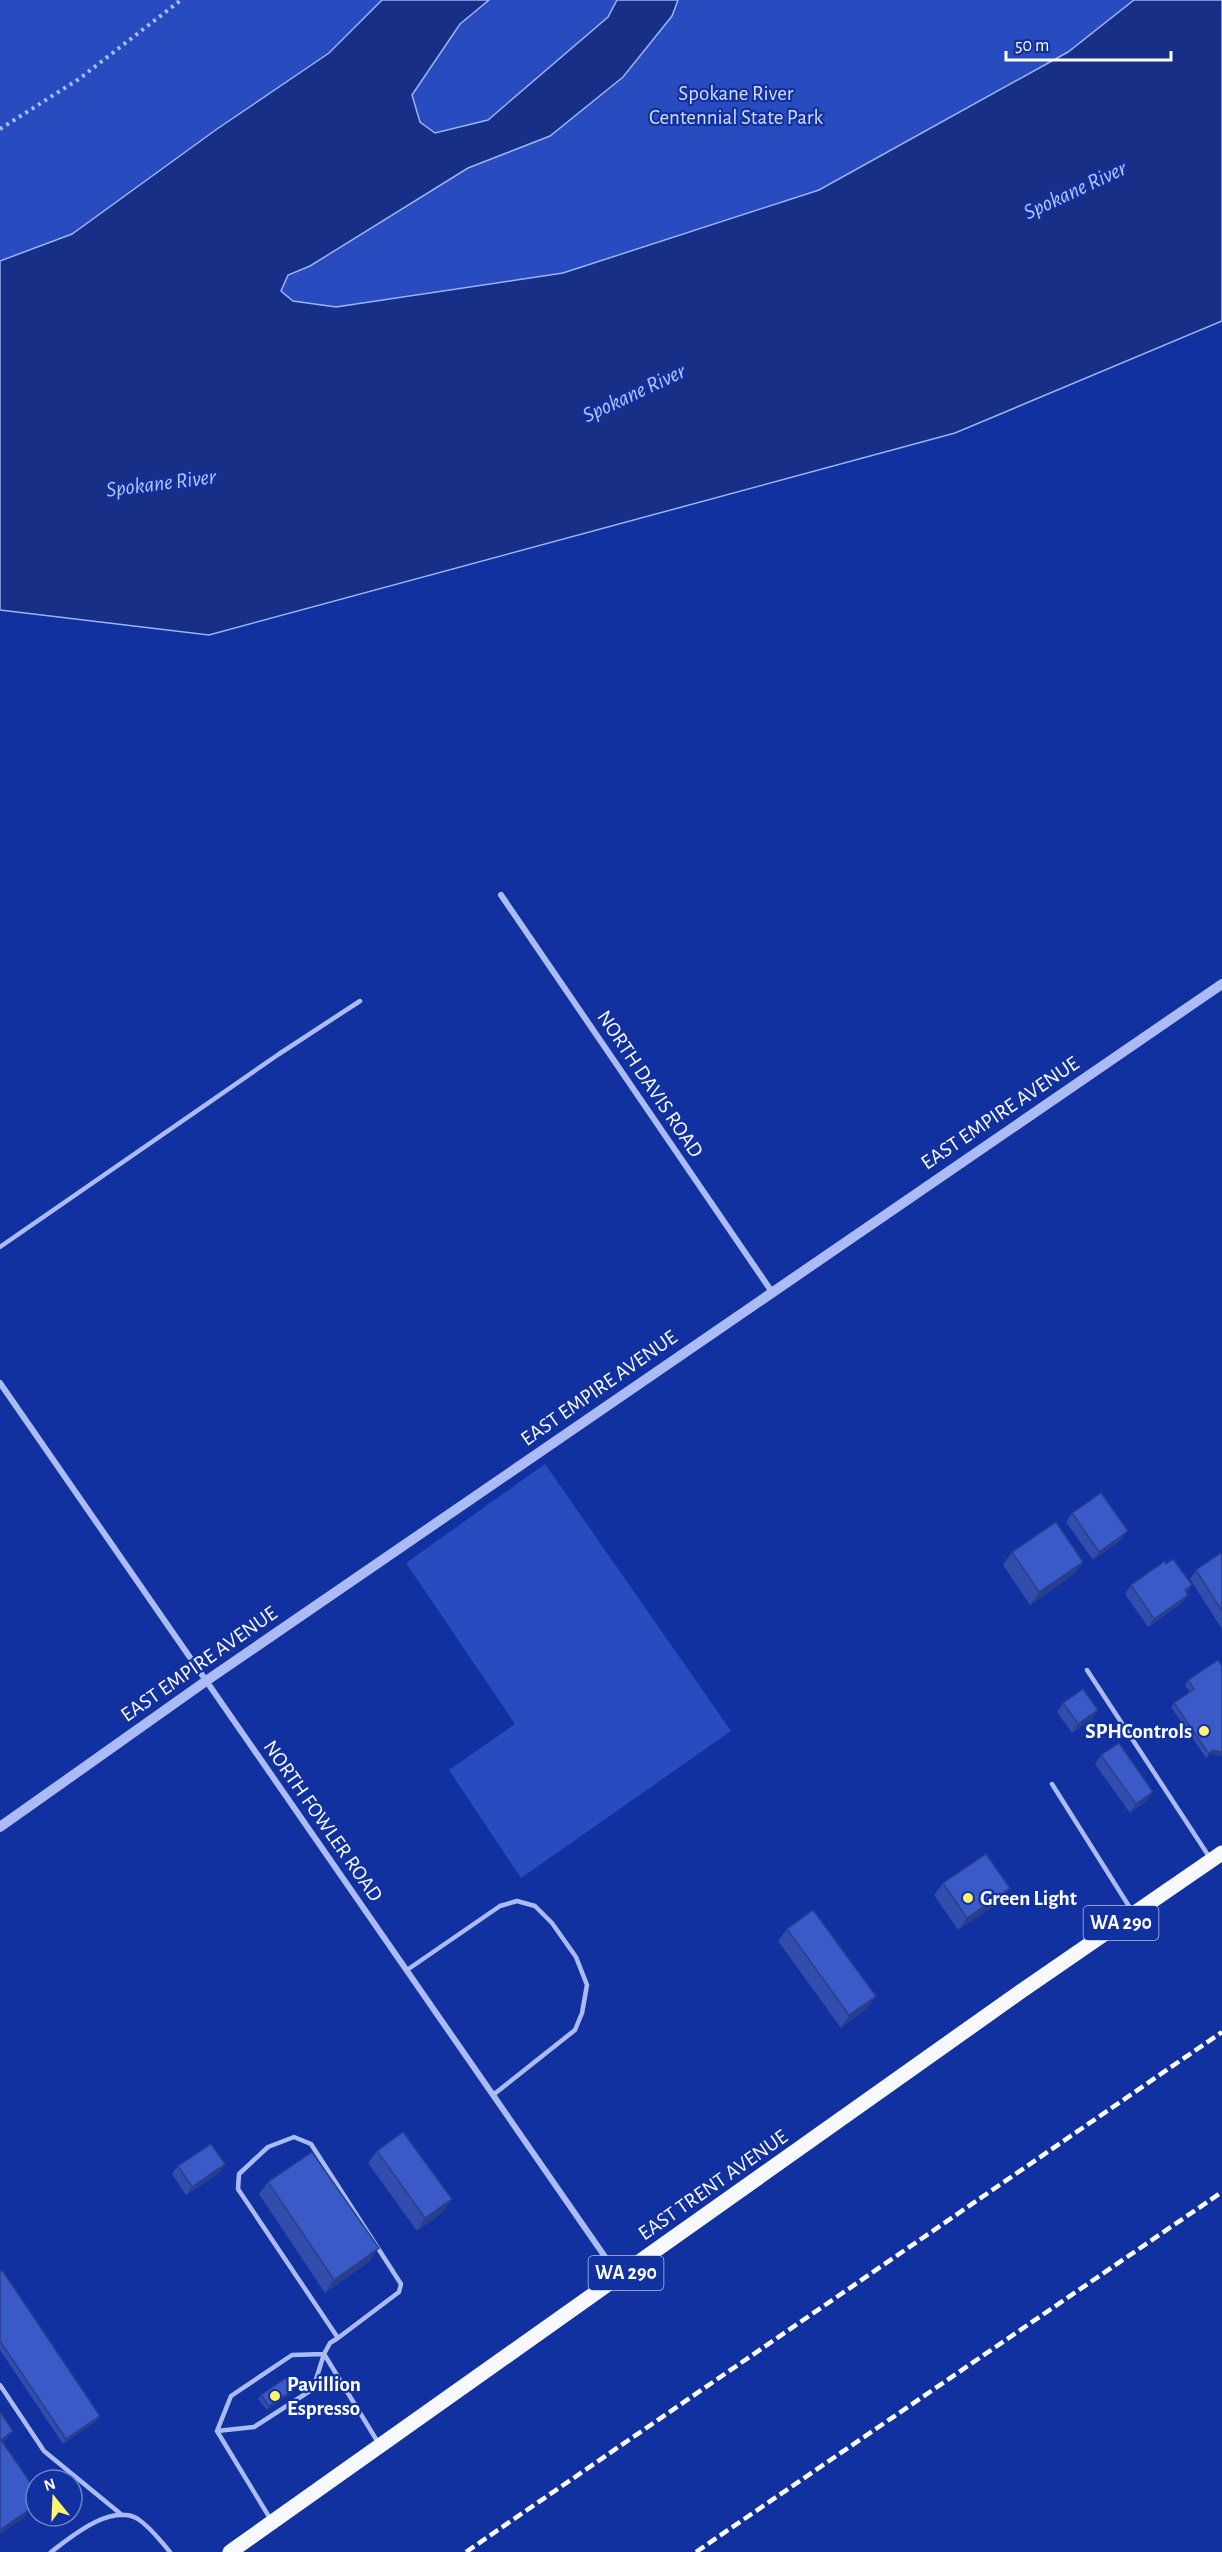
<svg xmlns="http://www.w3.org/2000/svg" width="1222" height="2552" viewBox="0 0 1222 2552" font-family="'Alegreya Sans',sans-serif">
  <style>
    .green { fill: #284cc0 }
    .water { fill: #182f87; stroke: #9cb3f8; stroke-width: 1.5 }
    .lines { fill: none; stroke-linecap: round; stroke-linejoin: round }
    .path { stroke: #aabbf5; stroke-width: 4; stroke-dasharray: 3 4.5; stroke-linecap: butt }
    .service { stroke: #aabbf5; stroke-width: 4.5 }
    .minor { stroke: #aabbf5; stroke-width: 6 }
    .tertiary { stroke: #aabbf5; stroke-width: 10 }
    .primary { stroke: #f8f9ff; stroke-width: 15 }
    .rail { stroke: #fff; stroke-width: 4.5; stroke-dasharray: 10 4.5; stroke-linecap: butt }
    .wall { fill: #324dac }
    .shaded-wall { fill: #293f8c }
    .building { fill: #3a5ac8; stroke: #293f8c; stroke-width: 1.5 }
    .poi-dot { fill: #fff46e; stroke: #1131a1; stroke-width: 2 }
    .labels { text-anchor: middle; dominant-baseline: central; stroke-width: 4.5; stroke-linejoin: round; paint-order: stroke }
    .shield { fill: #1131a1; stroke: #b8c1e3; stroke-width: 1.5 }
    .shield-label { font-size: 20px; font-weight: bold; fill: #fff }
    .park-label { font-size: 21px; fill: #d3ddfe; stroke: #1131a1 }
    .street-label { font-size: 21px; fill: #fff; stroke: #1131a1 }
    .poi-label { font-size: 21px; font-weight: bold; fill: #fff; stroke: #1131a1; text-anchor: start }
    .water-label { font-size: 22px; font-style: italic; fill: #b6c7fb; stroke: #1131a1 }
  </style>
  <rect width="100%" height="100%" fill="#1131a1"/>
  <!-- green -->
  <path class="green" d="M0 0H382L329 53 217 129 72 234 0 261Z
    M489 0H617L608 17 488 120 435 133 420 122 412 95 460 24Z
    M678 0H1134L1068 52 819 190 563 273 336 307 293 301 280 292 288 275 310 266 468 168 550 136 672 16Z
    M545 1464 731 1731 521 1878 449 1770 515 1724 406 1563Z"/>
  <!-- water -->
  <path class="water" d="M382 0H489L460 24 412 95 420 122 435 133 488 120 608 17 617 0H678L672 16 623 77 550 136 468 168 310 266 288 275 281 291 293 301 336 307 563 273 819 190 1068 52 1134 0H1222V321L955 433 209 635 0 610V261L72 234 217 129 329 53Z"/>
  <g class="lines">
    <!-- path -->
    <path class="path" d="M0 129 79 79 181 0"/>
    <!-- service -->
    <path class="service" d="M0 1247 279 1054 360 1001
      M1087 1670 1210 1858
      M1052 1784 1132 1911
      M407 1970 500 1906 517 1901 535 1906 552 1923 576 1957 587 1985 582 2013 575 2030 493 2095
      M338 2338 238 2189 239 2174 268 2147 294 2137 311 2144 401 2284 399 2292 338 2338 330 2343 324 2354 379 2444
      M324 2354 313 2389 254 2427 217 2431 231 2396 292 2355Z
      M0 2385 44 2451 122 2515
      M217 2431 271 2520
      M51 2552C71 2537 111 2503 138 2519 150 2527 161 2541 170 2552"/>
    <!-- minor -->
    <path class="minor" d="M501 895 772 1292
      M0 1383 619 2277"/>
    <!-- tertiary -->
    <path class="tertiary" d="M0 1827 206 1681 1222 984"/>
    <!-- primary -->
    <path class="primary" d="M230 2552 1020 1992 1222 1853"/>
    <!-- rail -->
    <path class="rail" d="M466 2552 1222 2032
      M696 2552 1222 2192"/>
  </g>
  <!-- wall -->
  <path class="wall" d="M1072 1513 1122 1539 1093 1560 1066 1522Z
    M1012 1552 1083 1562 1074 1574 1030 1605 1003 1565Z
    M1222 1554V1629L1190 1579 1196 1570Z
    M1166 1564 1192 1585 1186 1593 1188 1595 1182 1603 1148 1627 1125 1594 1131 1585Z
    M1222 1666V1756L1210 1754 1206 1758 1171 1707 1174 1703 1190 1692 1185 1685 1188 1680Z
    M1063 1703 1092 1719 1072 1733 1057 1712Z
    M1101 1755 1147 1801 1130 1813 1095 1764Z
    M943 1883 1001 1901 958 1930 934 1895Z
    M787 1929 867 2008 841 2028 778 1941Z
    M377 2151 443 2212 417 2231 368 2163Z
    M225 2164 219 2173 186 2195 172 2174 178 2166Z
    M268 2182 370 2261 325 2293 259 2194Z
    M0 2272 98 2420 63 2444 0 2350Z
    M291 2393 267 2410 258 2399 261 2395Z"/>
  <!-- shaded-wall -->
  <path class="shaded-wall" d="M1128 1531 1122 1539 1093 1560 1099 1552Z
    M1083 1562 1074 1574 1030 1605 1039 1592Z
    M1188 1595 1182 1603 1148 1627 1154 1619Z
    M1098 1710 1092 1719 1072 1733 1078 1724Z
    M1213 1750 1222 1752V1756L1210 1754 1206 1758 1209 1754Z
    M1153 1792 1147 1801 1130 1813 1136 1804Z
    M1010 1888 1001 1901 958 1930 967 1918Z
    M876 1996 867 2008 841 2028 849 2015Z
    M225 2164 219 2173 186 2195 192 2187Z
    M452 2199 443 2212 417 2231 425 2218Z
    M379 2248 370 2261 325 2293 334 2280Z
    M294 2389 291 2393 267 2410 269 2406Z
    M100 2416 98 2420 63 2444 66 2439Z
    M13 2431 7 2439 0 2444V2441Z
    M30 2509 24 2518 0 2534V2530Z"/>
  <!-- building -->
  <path class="building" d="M1101 1493 1128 1531 1099 1552 1072 1513Z
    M1056 1522 1083 1562 1039 1592 1012 1552Z
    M1221 1553 1222 1554V1611L1196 1570Z
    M1173 1559 1192 1585 1185 1590 1188 1595 1154 1619 1131 1585 1165 1561 1166 1564Z
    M1218 1660 1222 1666V1752L1213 1750 1209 1754 1174 1703 1194 1689 1188 1680Z
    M1083 1689 1098 1710 1078 1724 1063 1703Z
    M1119 1743 1153 1792 1136 1804 1101 1755Z
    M986 1854 1010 1888 967 1918 943 1883Z
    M813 1910 876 1996 849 2015 787 1929Z
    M403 2132 452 2199 425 2218 377 2151Z
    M211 2144 225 2164 192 2187 178 2166Z
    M312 2152 379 2248 334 2280 268 2182Z
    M2 2270 100 2416 66 2439 0 2341V2272Z
    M286 2378 294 2389 269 2406 261 2395Z
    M0 2412 13 2431 1 2440 34 2488 30 2509 0 2530Z"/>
  <!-- markers -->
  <g class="poi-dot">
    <circle cx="1204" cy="1731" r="6"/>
    <circle cx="968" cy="1898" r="6"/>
    <circle cx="275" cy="2396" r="6"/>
  </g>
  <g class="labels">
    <!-- shield labels -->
    <g class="shield">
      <rect x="1083.5" y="1906" width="75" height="34" rx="4.5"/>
      <rect x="588.5" y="2256" width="75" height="34" rx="4.5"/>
    </g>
    <g class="shield-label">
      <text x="1121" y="1923">WA 290</text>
      <text x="626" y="2273">WA 290</text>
    </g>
    <!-- park labels -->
    <g class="park-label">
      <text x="736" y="93">Spokane River<tspan x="736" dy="24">Centennial State Park</tspan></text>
    </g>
    <!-- street labels -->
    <g class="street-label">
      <text transform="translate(650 1084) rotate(56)">NORTH DAVIS ROAD</text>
      <text transform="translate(1000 1113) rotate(-34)">EAST EMPIRE AVENUE</text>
      <text transform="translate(599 1388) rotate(-35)">EAST EMPIRE AVENUE</text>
      <text transform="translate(199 1664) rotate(-35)">EAST EMPIRE AVENUE</text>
      <text transform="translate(323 1821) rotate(55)">NORTH FOWLER ROAD</text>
      <text transform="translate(713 2185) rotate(-35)">EAST TRENT AVENUE</text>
    </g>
    <!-- poi labels -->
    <g class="poi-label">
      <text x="1192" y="1731" text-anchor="end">SPHControls</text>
      <text x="980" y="1898">Green Light</text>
      <text x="287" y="2384">Pavillion<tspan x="287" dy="24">Espresso</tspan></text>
    </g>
    <!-- water labels -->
    <g class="water-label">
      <text transform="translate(1075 190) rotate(-25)">Spokane River</text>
      <text transform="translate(634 393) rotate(-25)">Spokane River</text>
      <text transform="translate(161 483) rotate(-7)">Spokane River</text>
    </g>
  </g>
  <!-- north arrow -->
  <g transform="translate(54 2498) rotate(342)"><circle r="28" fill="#1131a1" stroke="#7083c7" stroke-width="1.5"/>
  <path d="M0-4.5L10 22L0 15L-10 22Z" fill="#fff46e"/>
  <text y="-9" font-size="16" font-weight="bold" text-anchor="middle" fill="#ffffff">N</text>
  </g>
  <!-- scale -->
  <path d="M1006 51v9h165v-9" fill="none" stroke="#ffffff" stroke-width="3"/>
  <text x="1015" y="51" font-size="18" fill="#ffffff" stroke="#1131a1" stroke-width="4.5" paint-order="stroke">50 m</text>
</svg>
